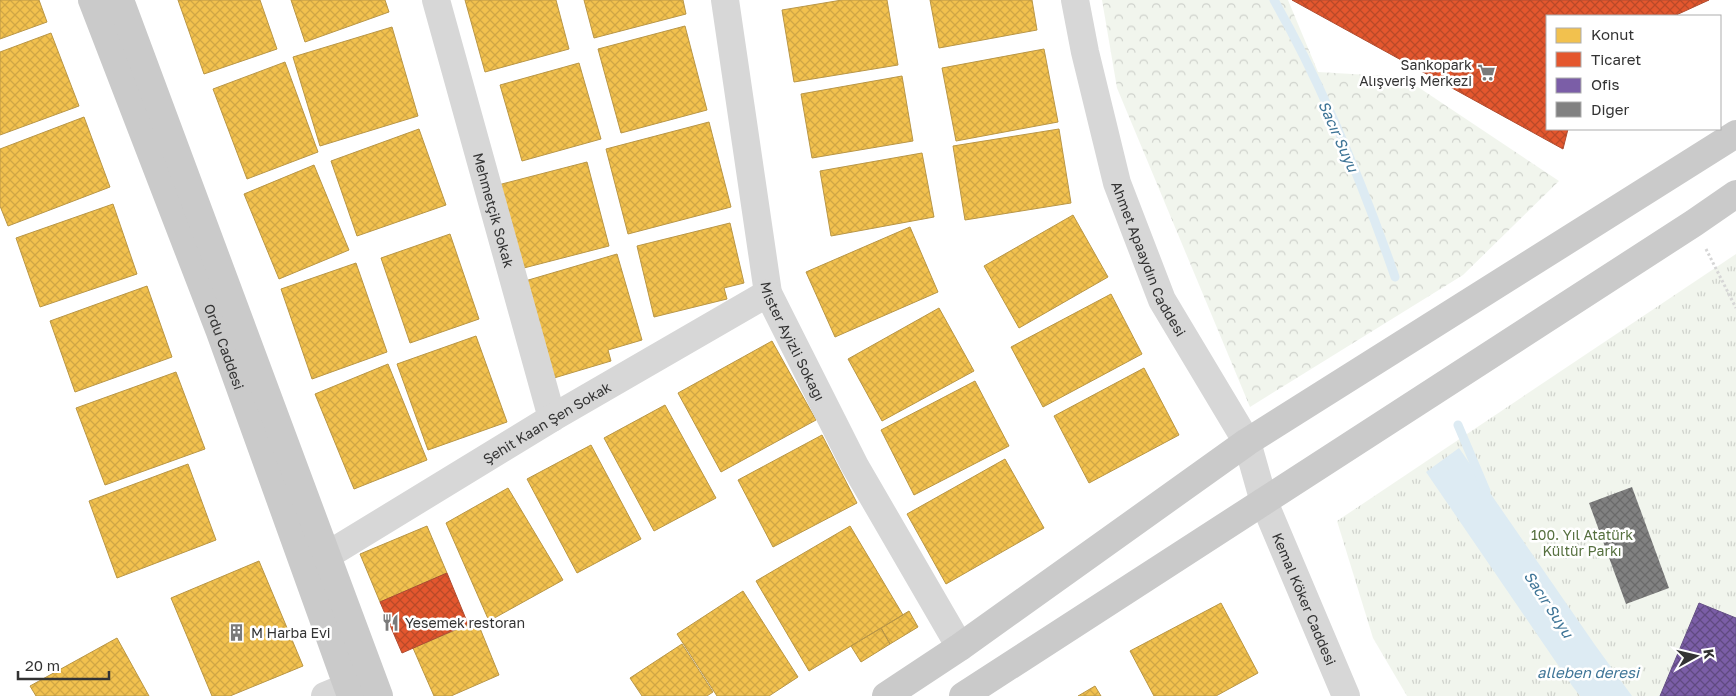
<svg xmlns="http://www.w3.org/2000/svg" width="1736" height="696" viewBox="0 0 1736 696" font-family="'Golos Text',sans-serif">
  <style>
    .forest { fill: url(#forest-crowns) }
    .park { fill: url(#park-tufts) }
    .water { fill: #ddebf3 }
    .homes { fill: url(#homes-cross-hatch); stroke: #b99646 }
    .shops { fill: url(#shops-cross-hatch); stroke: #af4c30 }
    .offices { fill: url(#offices-cross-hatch); stroke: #655184 }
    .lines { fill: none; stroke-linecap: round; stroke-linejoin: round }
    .stream { stroke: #ddebf3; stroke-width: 9 }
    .building { fill: url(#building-cross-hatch) }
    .path { stroke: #d6d6d6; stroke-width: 3; stroke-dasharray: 2.5 2.5; stroke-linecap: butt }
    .minor { stroke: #d7d7d7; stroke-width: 28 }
    .major { stroke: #cacaca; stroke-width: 28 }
    .labels { text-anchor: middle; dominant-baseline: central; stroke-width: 5; stroke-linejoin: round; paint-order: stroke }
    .poi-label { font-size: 14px; fill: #333; stroke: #fff; text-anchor: start }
    .street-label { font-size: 14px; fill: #333; stroke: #fff }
    .park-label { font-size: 14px; fill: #56703f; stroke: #fff }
    .water-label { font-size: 15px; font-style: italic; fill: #3f7597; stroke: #fff }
  </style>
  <defs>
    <pattern id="forest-crowns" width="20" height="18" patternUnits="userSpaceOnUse" patternTransform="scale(1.25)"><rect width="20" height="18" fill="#f1f5ed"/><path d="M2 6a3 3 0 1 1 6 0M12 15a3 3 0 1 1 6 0" fill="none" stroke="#cfd2cc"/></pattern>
    <pattern id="park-tufts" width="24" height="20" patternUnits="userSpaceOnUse" patternTransform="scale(1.25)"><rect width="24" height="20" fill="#f1f5ed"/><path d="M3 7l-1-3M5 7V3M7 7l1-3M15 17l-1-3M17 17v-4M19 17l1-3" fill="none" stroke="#cfd2cc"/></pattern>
    <pattern id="homes-cross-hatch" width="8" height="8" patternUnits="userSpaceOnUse" patternTransform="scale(1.25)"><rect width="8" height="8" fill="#f2c14e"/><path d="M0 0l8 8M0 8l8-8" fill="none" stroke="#d0a645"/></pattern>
    <pattern id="shops-cross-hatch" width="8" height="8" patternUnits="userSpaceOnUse" patternTransform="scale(1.25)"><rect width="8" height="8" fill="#e4572e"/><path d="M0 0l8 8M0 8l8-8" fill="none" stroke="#b94928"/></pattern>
    <pattern id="offices-cross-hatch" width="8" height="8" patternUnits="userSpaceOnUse" patternTransform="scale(1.25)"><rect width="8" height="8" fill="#7b5ea7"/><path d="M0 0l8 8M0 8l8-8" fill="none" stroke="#604a81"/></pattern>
    <pattern id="building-cross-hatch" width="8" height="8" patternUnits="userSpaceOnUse" patternTransform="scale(1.25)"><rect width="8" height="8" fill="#818181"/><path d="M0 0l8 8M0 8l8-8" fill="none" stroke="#6a6a6a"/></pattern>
  </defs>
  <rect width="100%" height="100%" fill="#fff"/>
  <!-- forest -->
  <path class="forest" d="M1102 0H1288L1318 72 1403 77 1559 181 1463 275 1250 407 1117 88Z"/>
  <!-- park -->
  <path class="park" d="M1736 254V696H1407L1373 638 1337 521Z"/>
  <!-- water -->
  <path class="water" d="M1459 448 1595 645 1632 696H1580L1573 687 1426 472Z"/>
  <!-- homes -->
  <path class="homes" d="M0 0H39L47 22 0 39Z
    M178 0H260L277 49 204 74Z
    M291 0H385L389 12 305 42Z
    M465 0H556L569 49 485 72Z
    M584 0H683L686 14 594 38Z
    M842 0H887L898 65 794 82 782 10Z
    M930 0H1032L1037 30 939 48Z
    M685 26 707 110 621 133 598 49Z
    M392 27 418 116 320 146 293 57Z
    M51 33 79 106 0 135V52Z
    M1044 49 1058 122 956 141 942 68Z
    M285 62 318 152 247 179 213 89Z
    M579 63 601 139 522 161 500 85Z
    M902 76 913 141 812 158 801 94Z
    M84 117 110 187 8 226 0 206V149Z
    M709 122 731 207 628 234 606 149Z
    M419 129 446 205 357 236 331 161Z
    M1059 129 1071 203 965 220 953 146Z
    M922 153 934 217 831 236 820 171Z
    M587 162 609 246 520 269 498 185Z
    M314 165 349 250 279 279 244 194Z
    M113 204 137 274 40 307 16 238Z
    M1073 215 1108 277 1019 328 984 266Z
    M730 223 744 283 724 288 727 299 654 317 637 246Z
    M910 227 938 292 835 337 806 272Z
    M450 234 479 319 410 343 381 258Z
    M617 254 642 340 608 350 611 361 554 378 525 281Z
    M356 263 387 352 312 379 281 289Z
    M147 286 172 357 75 392 50 321Z
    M1111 294 1142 354 1043 407 1011 347Z
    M939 308 974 371 882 421 848 359Z
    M476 336 507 422 428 450 397 364Z
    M772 341 816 420 721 472 678 393Z
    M388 364 427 460 354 489 315 394Z
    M1144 368 1179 435 1089 483 1054 416Z
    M176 372 205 449 105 485 76 408Z
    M975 381 1009 446 914 495 881 430Z
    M665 405 716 498 654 531 604 438Z
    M822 435 857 503 773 547 738 480Z
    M591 445 641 539 577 573 527 479Z
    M1005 459 1044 528 946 584 907 514Z
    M188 464 216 540 117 578 89 501Z
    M508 488 563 580 489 621 446 523Z
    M427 526 447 573 380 602 360 554Z
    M850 526 903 615 809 671 756 581Z
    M259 561 303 666 230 696H212L171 598Z
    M743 591 798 677 769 696H717L677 634Z
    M1221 603 1258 673 1216 696H1154L1130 651Z
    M909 611 918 627 890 644 881 628Z
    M477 621 499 675 451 696H434L413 648Z
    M881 628 890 644 861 662 851 646Z
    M117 638 149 696H36L30 686Z
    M682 644 713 692 707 696H642L630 678Z
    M1095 686 1101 696H1078Z"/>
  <!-- shops -->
  <path class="shops" d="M1292 0H1709L1674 16H1547V129H1568L1563 149Z
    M447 573 468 624 402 653 380 602Z"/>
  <!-- offices -->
  <path class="offices" d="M1699 603 1736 618V696H1660Z"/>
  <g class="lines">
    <!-- stream -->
    <path class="stream" d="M1274 0C1324 88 1362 182 1395 277
      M1458 425 1486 491"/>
  </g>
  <!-- building -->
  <path class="building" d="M1632 487 1669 588 1626 604 1589 503Z"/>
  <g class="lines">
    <!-- path -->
    <path class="path" d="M1706 249 1736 308"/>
    <!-- minor -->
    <g class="minor">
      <path id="s1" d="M436 0 552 418"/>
      <path id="s2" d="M725 0 768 293 855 466 960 647"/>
      <path id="s3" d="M1075 0 1085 52 1117 183 1162 300 1247 442 1264 502 1346 696"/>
      <path id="s4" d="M326 556 552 418 768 293"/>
      <path d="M325 696 349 686"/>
    </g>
    <!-- major -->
    <g class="major">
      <path id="s5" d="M92 0 220 332 351 696"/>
      <path d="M120 0 379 696"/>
      <path d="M886 696 960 647 1247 442 1736 134"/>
      <path d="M963 696 1694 223 1736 194"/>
    </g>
  </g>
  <!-- icons -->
  <defs>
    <symbol id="supermarket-bare" viewBox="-9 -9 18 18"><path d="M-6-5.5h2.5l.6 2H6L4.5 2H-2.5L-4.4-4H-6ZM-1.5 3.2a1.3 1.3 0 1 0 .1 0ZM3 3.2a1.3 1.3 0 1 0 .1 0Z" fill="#7a7a7a" stroke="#fff" stroke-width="2.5" paint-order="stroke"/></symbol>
    <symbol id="restaurant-bare" viewBox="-9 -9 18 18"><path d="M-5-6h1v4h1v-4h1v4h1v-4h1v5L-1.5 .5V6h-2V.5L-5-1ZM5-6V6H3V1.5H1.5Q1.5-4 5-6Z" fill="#7a7a7a" stroke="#fff" stroke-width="2.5" paint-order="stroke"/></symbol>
    <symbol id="building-bare" viewBox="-9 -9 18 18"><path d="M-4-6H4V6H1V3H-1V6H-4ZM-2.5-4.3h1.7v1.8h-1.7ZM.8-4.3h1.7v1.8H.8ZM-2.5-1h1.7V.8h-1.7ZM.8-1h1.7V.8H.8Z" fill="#7a7a7a" stroke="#fff" stroke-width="2.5" paint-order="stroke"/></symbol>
  </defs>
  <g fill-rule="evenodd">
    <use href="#supermarket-bare" x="1474" y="60" width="25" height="25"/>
    <use href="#restaurant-bare" x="378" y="610" width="25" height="25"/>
    <use href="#building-bare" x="224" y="620" width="25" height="25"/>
  </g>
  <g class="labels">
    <!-- poi labels -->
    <g class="poi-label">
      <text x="1472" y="64" text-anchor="end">Sankopark<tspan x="1472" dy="16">Alışveriş Merkezi</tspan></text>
      <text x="405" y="622">Yesemek restoran</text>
      <text x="251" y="632">M Harba Evi</text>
    </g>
    <!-- street labels -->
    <g class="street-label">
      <text stroke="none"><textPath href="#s1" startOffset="218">Mehmetçik Sokak</textPath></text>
      <text stroke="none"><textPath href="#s3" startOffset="270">Ahmet Apaaydın Caddesi</textPath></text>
      <text stroke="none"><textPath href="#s2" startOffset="350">Mister Ayizli Sokağı</textPath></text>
      <text stroke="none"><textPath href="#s5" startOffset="371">Ordu Caddesi</textPath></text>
      <text stroke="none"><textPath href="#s4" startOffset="258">Şehit Kaan Şen Sokak</textPath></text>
      <text stroke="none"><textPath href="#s3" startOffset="646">Kemal Köker Caddesi</textPath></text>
    </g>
    <!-- park labels -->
    <g class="park-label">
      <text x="1582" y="534">100. Yıl Atatürk<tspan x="1582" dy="16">Kültür Parkı</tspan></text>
    </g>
    <!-- water labels -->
    <g class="water-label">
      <text transform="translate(1339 136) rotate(66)">Sacır Suyu</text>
      <text transform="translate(1549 604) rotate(57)">Sacır Suyu</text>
      <text x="1588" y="672">alleben deresi</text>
    </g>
  </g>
  <!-- legend -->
  <rect x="1546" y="15" width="175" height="115" fill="#ffffff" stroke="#adadad"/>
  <rect x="1556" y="28" width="25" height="15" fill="#f2c14e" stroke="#adadad"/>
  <text x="1591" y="40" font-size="15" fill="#333333">Konut</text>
  <rect x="1556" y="52" width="25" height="15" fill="#e4572e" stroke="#adadad"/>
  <text x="1591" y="65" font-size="15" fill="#333333">Ticaret</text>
  <rect x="1556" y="78" width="25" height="15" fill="#7b5ea7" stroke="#adadad"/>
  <text x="1591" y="90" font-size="15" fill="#333333">Ofis</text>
  <rect x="1556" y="102" width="25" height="15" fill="#818181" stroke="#adadad"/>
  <text x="1591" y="115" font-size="15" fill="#333333">Diğer</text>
  <!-- north arrow -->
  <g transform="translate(1696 656) rotate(82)" stroke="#ffffff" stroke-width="4" paint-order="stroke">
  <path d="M0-4L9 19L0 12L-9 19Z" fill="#333333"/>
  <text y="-8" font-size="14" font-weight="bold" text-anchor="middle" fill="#333333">K</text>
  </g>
  <!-- scale -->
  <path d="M18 671v8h91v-8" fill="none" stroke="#333333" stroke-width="2.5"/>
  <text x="25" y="671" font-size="15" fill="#333333" stroke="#ffffff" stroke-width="4" paint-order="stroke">20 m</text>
</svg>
